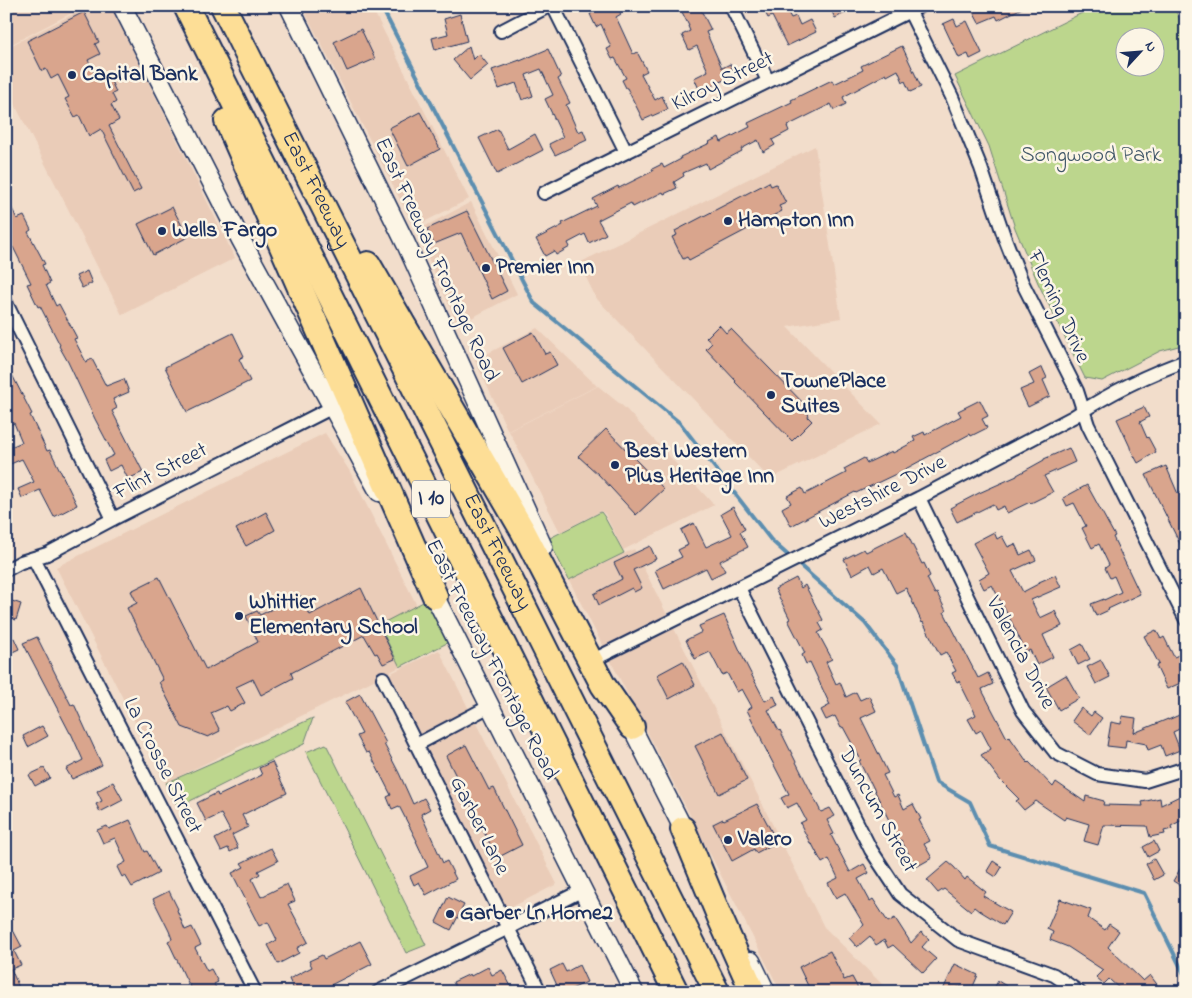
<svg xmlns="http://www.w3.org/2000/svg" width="1192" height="998" viewBox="0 0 1192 998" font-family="'Indie Flower',sans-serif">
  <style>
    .built { fill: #eaccb8 }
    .green { fill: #bcd68d; stroke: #6c8276; fill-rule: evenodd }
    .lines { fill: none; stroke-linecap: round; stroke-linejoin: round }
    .stream { stroke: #5b8eb0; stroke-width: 4 }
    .building { fill: #d9a58d; stroke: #1b2f5e }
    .street-casing { stroke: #1b2f5e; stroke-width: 16 }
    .secondary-casing { stroke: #1b2f5e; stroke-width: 21 }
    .highway-casing { stroke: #1b2f5e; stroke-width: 28 }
    .street { stroke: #fcf5e5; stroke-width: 12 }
    .secondary { stroke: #fcf5e5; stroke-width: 18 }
    .highway { stroke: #fdde96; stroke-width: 24 }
    .poi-dot { fill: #1b2f5e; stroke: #fcf5e5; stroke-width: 2 }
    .labels { text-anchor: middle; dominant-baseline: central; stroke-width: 5; stroke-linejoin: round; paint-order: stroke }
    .shield { fill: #fcf5e5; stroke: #5e6a86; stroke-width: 1 }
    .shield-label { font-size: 21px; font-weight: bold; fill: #1b2f5e }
    .poi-label { font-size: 22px; font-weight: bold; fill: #1b2f5e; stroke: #fcf5e5; text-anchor: start }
    .street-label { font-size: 22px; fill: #1b2f5e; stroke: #fcf5e5 }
    .park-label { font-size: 22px; fill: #43596a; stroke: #fcf5e5 }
  </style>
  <rect width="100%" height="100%" fill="#f2ddcb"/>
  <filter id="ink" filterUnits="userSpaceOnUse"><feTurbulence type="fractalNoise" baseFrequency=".02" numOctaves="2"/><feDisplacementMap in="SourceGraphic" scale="10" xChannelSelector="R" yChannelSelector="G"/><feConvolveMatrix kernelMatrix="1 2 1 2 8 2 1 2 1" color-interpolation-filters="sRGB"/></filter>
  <g filter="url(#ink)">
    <!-- built -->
    <path class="built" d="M6 6H85L6 47Z
      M89 6H111L235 258 122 315 6 87V48Z
      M302 6H371L469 199 414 227Z
      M815 146 841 318 787 327 881 424 770 479 596 298 579 263Z
      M471 202 517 294 458 325 416 231Z
      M537 328 597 386 508 431 475 360Z
      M598 386 625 408 714 505 623 550 605 514 601 511 560 532 509 431Z
      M325 433 349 470 417 606 379 626 400 667 166 783 56 567Z
      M634 549 824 927 890 992H781L569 580Z
      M439 650 557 884 504 911 385 676Z"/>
    <!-- green -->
    <path class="green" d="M1096 6H1173L1186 31V344L1160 351 1102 381 1085 378 1038 283 1015 228 989 146 955 76ZM1124 38H1154V68H1124Z
      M601 512 604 516 624 553 569 580 548 539Z
      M427 600 449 642 400 667 379 625Z
      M313 718 304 744 178 807 166 783Z
      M326 744 426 945 406 953 306 752Z"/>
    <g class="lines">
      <!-- stream -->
      <path class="stream" d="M381 6 534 303 680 423 771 540 791 558
        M796 562 865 623 897 665 936 782 970 802 990 846 1144 893 1186 978"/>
    </g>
    <!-- building -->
    <path class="building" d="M597 6H616L621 14 616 17 633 54 637 52 647 71 641 74 655 100 662 96 668 109 643 120 627 88H626L622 80 626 78 615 58 612 59 607 49 611 47 601 24 596 27 590 14 599 9Z
      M679 6H699L711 30 706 32 722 68 730 64 735 75 700 91 694 78 708 71 697 46 689 50 682 35 690 31 688 26H689Z
      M762 6H792L786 9 791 18 796 16 800 25 810 20 816 32 787 46 772 16 768 18Z
      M829 6H860L835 18Z
      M980 6H1026L998 20 996 16 979 23 972 10Z
      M84 12 99 42 95 44 100 54 88 60 96 76 101 74 105 82 110 79 116 92 112 94 116 102 111 105 119 120 109 126 141 189 133 193 101 129 89 136 79 115 75 117 65 99 69 97 58 75 51 79 46 69 42 71 27 41Z
      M460 14 467 41 435 50 432 38 448 34 444 19Z
      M954 19 957 26 967 21 982 53 970 59 968 54 959 58 943 24Z
      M361 29 375 59 347 71 334 42Z
      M469 46 473 60 479 54 488 65 470 80 453 60Z
      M902 46 921 87 910 92 905 81 903 82 898 70 887 76 886 74 843 97 846 104 834 110 831 104 787 126 789 131 772 140 775 145 763 152 758 140 741 149 742 151 708 169 706 163 683 173 684 176 674 182 677 188 664 194 663 192 633 207 631 203 598 220 606 234 589 243 585 234 568 243 570 247 556 255 554 251 545 256 536 239 563 225 562 223 597 206 593 199 618 186 619 188 653 171 652 169 662 164 664 168 681 159 680 157 710 143 709 142 719 137 721 142 750 127 748 123 792 102 791 100 832 80 834 84 853 75 863 70 861 66Z
      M548 49 561 77 558 79 570 103 566 105 578 132 583 130 587 140 555 155 549 144 563 137 545 99 553 95 541 69 526 75 533 96 522 100 516 83 499 89 492 70 520 60V61Z
      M420 112 440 149 408 166 389 128Z
      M498 129 508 149 535 134 543 150 497 174 479 138Z
      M769 182 771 186 776 184 786 203 779 206 782 211 689 260 687 257 683 259 672 237 677 235 675 231Z
      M6 196 17 219 24 216 31 230 28 232 45 264 42 265 50 283 46 285 56 306 59 304 77 338 74 339 86 362 92 359 106 386 124 379 129 392 113 399 117 408 112 411 143 472 128 479 121 465 109 471 104 460 114 455 95 419 68 362 59 346 60 345 40 306 38 307 27 284 31 283 13 247 11 248 6 239Z
      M172 207 188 237 153 255 138 224Z
      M467 211 507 291 492 299 461 233 434 244 427 229Z
      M87 271 92 283 82 288 76 276Z
      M719 325 726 333 731 329 808 408 805 411 809 415 808 417 812 421 792 441 735 382 736 381 706 349 712 343 706 338Z
      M533 332 545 354 550 352 557 365 522 384 503 348Z
      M233 333 244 356 239 359 250 381 187 412 165 367Z
      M6 363 32 414 30 415 47 451 50 450 77 505 54 517 40 490 22 498 18 489 34 482 22 459 6 466V449L22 442 14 423 10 425 6 417Z
      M1042 367 1047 378 1043 380 1050 396 1028 407 1020 390 1034 384 1029 374Z
      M980 400 988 416 982 419 987 428 971 436 970 434 898 473 856 493 855 492 791 526 782 508 791 503 787 496 802 488 805 494 846 473 844 469 864 458 867 463 892 451 893 453 915 441 913 437 924 432 925 435 961 416 958 411Z
      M1144 407 1149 417 1140 422 1147 438 1148 437 1156 452 1138 463 1130 448V447L1117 419Z
      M606 429 664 489 636 515 599 475 578 456Z
      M1069 448 1075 462 1044 476 1053 492 1031 503 1030 502 1007 513 1004 506 996 510 993 504 957 522 950 508 979 493 1017 476V475L1044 460V459Z
      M1166 466 1178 494 1186 490V556L1146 475Z
      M1087 485 1115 536 1113 537 1140 594 1108 609 1109 610 1096 616 1091 604 1104 599V600L1121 592 1114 576 1110 578 1105 568 1109 565 1099 544 1092 548 1082 528 1086 526 1074 503 1067 506 1063 498Z
      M733 507 745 529 740 532 748 547 720 561 725 571 711 578 706 568 664 589 655 570 682 557 678 550 688 545 681 530 694 523 706 547 732 535 721 514Z
      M266 512 275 530 246 546 236 529Z
      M906 532 922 564 924 563 930 576 927 578 935 594 937 593 946 611 944 612 978 678 988 673 993 684 982 689 983 692 1007 738 1009 736 1028 763 1029 762 1053 787 1056 782 1085 802 1086 796 1104 801 1103 805 1143 806 1142 802 1160 798 1161 805 1186 793V818L1171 826 1172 829 1164 831 1165 834 1150 837 1147 826 1104 825 1098 845 1084 841 1089 824 1066 817 1064 820 1036 801 1024 810 1016 801 1019 799 1000 780 981 755 991 749 981 730 976 733 968 719 976 715 959 681 957 682 952 673 956 671 946 652 940 655 923 622 922 623 906 588 896 593 883 568 874 573 870 565 852 575 844 559 864 549 866 552Z
      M994 532 997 539 1002 536 1008 547 1015 544 1020 555 1031 550 1036 560 1012 571 1023 592 1040 583 1039 582 1055 575 1061 587 1031 600 1040 618 1055 611 1062 626 1043 635 1053 657 1037 665 1030 650 1026 652 1012 623 992 585 984 589 979 579 989 573 973 543Z
      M650 546 656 559 633 570 642 588 634 592 632 588 599 605 594 594 622 579 614 563Z
      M159 577 206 670 258 642 246 616 257 611 260 615 300 595 310 615 361 588 395 659 383 664 377 653 375 654 364 635 291 673 293 678 261 695 253 679 236 687 245 703 230 711 227 706 211 713 220 731 208 737 182 727 159 682 163 680 127 608 137 603 131 591Z
      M796 578 801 588 805 585 823 620 819 623 823 630 818 633 832 659 826 662 836 684 840 682 846 697 856 692 860 700 869 696 876 711 861 718 888 773 883 775 894 797 898 795 904 809 913 804 921 819 919 820 930 841 924 844 932 858 916 867 901 840 899 841 870 781H869L859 761 861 760 843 727 841 728 835 716 826 720 821 710 830 705 810 662 806 664 802 655 805 653 788 620 790 619 775 589Z
      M6 599 21 604 16 620 6 617Z
      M724 615 746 664 765 701 774 696 778 705 768 710 779 731 780 730 821 812 830 808 835 816 827 820 834 834 831 835 850 872 864 864 869 873 858 879 870 901 873 899 888 922 895 918 911 943 921 932 929 939 922 947 936 959 923 973 893 945 888 948 884 940 876 945 870 936 857 947 849 938 864 925 845 893 836 898 828 883 838 878 829 859 822 863 812 844 811 845 800 823 806 820 797 803 787 808 781 798 789 794 761 740H762L747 710 752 707 742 689 737 692 727 673 722 675 710 652 695 659 686 640 702 632 699 626Z
      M1156 630 1161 639 1164 637 1174 657 1186 652V664L1179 667 1185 681 1167 689 1156 666 1159 664 1144 636Z
      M37 637 71 705 74 704 102 765 72 779 66 769 83 760 71 733H70L23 643Z
      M14 638 19 649 6 655V641Z
      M1082 644 1090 659 1078 665 1071 650Z
      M1101 660 1110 677 1096 684 1087 667Z
      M683 661 695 685 669 699 657 675Z
      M1066 675 1079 698 1059 710 1046 687Z
      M360 694 386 743 384 744 399 773 413 804 424 798 430 809 421 814 443 863 447 861 456 879 426 895 419 882 414 885 410 876 428 867 416 841H417L399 806 392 809 387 797 391 795 369 752 366 753 357 736 362 734 345 702Z
      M1081 708 1091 716 1094 712 1102 718 1090 735 1072 721Z
      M1186 712V726L1173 732 1180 750 1165 756 1161 745 1148 750 1146 744 1126 740 1125 748 1107 746 1111 722 1121 724 1122 716 1136 718 1134 733 1168 719V720Z
      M42 726 48 736 28 747 23 736Z
      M723 732 747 780 719 794 695 746Z
      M466 745 489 790 494 788 522 845 497 858 446 756Z
      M272 762 287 793 242 815 248 827 232 835 238 848 230 852 228 848 221 851 215 839 230 831 221 814 206 821 197 803 217 793 218 796 262 775 259 768Z
      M44 768 50 778 35 786 29 775Z
      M113 782 123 800 100 812 96 804 102 801 97 791Z
      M757 804 777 842 756 853 754 849 732 861 713 824 723 819 724 820Z
      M130 820 145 852 147 851 159 873 132 887 125 875 122 877 117 867 126 862 115 838 103 843 97 830 107 826 109 829Z
      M1154 841 1159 851 1148 857 1143 847Z
      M271 848 278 861 258 871 260 874 252 879 261 897 287 884 295 901 288 904 308 942 297 948 299 953 278 964 268 945 277 940 268 922 259 926 232 873 244 867 241 863Z
      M1154 859 1163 875 1154 880 1146 864Z
      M1186 859V889L1173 881Z
      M993 861 1002 867 996 877 987 871Z
      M948 862 954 867 965 880 967 877 986 892 983 896 1011 912 1003 925 980 911V910L979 911 974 907 971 911 944 889 938 893 927 880Z
      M169 891 178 909 177 910 185 930 192 927 201 945 195 948 207 971 211 969 218 982 214 984 218 992H193L185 977 168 941 172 939 169 931 153 899Z
      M448 897 464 905 451 930 436 922Z
      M1060 899 1091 910 1088 918 1105 930 1109 924 1119 931 1108 947 1143 981 1150 975 1159 987 1153 992H1123L1109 979 1104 984 1096 977 1103 970 1068 947 1050 940 1053 932 1047 929Z
      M14 932 22 947 14 951 21 965 11 969 21 992H6V933L7 936Z
      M360 941 372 964 321 990 320 987 309 992H295L289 979 312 967 309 961 322 955 324 959Z
      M830 951 844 980 852 977 860 992H811L799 967Z
      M562 964 566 972 579 965 587 982 565 992H560L550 970Z
      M955 964 978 975 971 991 961 986 960 988 958 987 955 992H942Z
      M488 967 492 975 502 970 512 988 504 992H458L453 982 470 974 471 976Z
      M998 981 1016 992H992Z"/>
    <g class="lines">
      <defs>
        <path id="street" d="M553 6 626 152
          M731 6 768 81
          M907 6 952 97 981 168 1004 236 1022 282 1077 391 1088 425 1186 620
          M501 31 549 6
          M544 193 920 6
          M6 303 113 519
          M919 498 1023 711 1056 753 1097 774 1145 781 1186 768
          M34 559 255 992
          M6 570 21 562 47 554 113 519 333 407
          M739 588 871 850 900 894 958 940 1054 975 1079 992
          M597 658 919 498 1073 417C1107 395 1148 374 1186 361
          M383 678 540 992
          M416 745 490 706
          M378 992 508 928 583 890"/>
        <path id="secondary" d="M122 6 241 240 379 492
          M289 6 406 244 543 547
          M429 585 634 992
          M626 716 689 840
          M751 961 766 992"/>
        <g id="highway">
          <path d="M186 6 676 992"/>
          <path id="s1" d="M223 6 717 992"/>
          <path d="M227 121 435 596"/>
          <path d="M368 264 523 531 603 685 632 727"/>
          <path d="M683 829 720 918 753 992"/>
        </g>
      </defs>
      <!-- street casing -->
      <use href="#street" class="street-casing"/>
      <!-- secondary casing -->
      <use href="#secondary" class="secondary-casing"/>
      <!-- highway casing -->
      <use href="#highway" class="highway-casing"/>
      <!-- street -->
      <use href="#street" class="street"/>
      <!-- secondary -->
      <use href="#secondary" class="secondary"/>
      <!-- highway -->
      <use href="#highway" class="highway"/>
    </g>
  </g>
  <!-- markers -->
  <g class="poi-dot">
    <circle cx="72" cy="75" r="5"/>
    <circle cx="728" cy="221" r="5"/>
    <circle cx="162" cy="231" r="5"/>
    <circle cx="486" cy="268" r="5"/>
    <circle cx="771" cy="395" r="5"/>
    <circle cx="615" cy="465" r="5"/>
    <circle cx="239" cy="616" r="5"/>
    <circle cx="728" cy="840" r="5"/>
    <circle cx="450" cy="914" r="5"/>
  </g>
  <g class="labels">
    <!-- shield labels -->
    <rect class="shield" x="412" y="480.5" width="38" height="37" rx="4"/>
    <g class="shield-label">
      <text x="431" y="499">I 10</text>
    </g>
    <!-- poi labels -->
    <g class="poi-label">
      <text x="82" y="75">Capital Bank</text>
      <text x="738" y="221">Hampton Inn</text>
      <text x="172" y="231">Wells Fargo</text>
      <text x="496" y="268">Premier Inn</text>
      <text x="781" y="382">TownePlace<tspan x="781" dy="25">Suites</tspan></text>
      <text x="625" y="452">Best Western<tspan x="625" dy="25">Plus Heritage Inn</tspan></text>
      <text x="249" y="603">Whittier<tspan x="249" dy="25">Elementary School</tspan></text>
      <text x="738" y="840">Valero</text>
      <text x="460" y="914">Garber Ln Home2</text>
    </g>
    <!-- street labels -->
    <g class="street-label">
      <text transform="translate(723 82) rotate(-26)">Kilroy Street</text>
      <text stroke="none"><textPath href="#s1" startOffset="206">East Freeway</textPath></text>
      <text transform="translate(436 260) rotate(65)">East Freeway Frontage Road</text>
      <text transform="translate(1058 307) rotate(65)">Fleming Drive</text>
      <text transform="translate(161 472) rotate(-27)">Flint Street</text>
      <text transform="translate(883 493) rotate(-27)">Westshire Drive</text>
      <text stroke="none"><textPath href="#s1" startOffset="611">East Freeway</textPath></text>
      <text transform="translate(1020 653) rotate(62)">Valencia Drive</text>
      <text transform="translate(491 660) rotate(63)">East Freeway Frontage Road</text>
      <text transform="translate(162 766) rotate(63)">La Crosse Street</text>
      <text transform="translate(877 810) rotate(61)">Duncum Street</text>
      <text transform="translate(479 826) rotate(63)">Garber Lane</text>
    </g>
    <!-- park labels -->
    <g class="park-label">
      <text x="1091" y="156">Songwood Park</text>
    </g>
  </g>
  <!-- margin -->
  <rect width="1192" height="998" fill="none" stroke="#fcf5e5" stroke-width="25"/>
  <rect x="12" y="12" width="1167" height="973" fill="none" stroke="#1b2f5e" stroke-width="2" filter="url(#ink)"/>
  <!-- north arrow -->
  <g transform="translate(1140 52) rotate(64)"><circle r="24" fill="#fcf5e5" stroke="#a2a6af"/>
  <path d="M0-4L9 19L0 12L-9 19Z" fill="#1b2f5e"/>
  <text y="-8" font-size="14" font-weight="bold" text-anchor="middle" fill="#1b2f5e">N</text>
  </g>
</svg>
